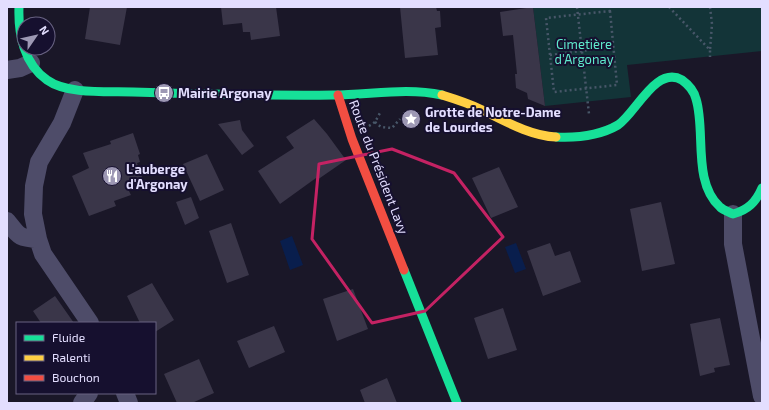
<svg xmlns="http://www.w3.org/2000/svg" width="769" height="410" viewBox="0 0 769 410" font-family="'Exo 2',sans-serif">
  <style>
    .green { fill: #133438 }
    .water { fill: #091e4d }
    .building { fill: #3a3649 }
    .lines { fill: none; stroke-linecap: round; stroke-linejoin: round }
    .path { stroke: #485769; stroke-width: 2.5; stroke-dasharray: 2 3; stroke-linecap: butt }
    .street { stroke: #4e4c69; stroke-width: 18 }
    .fast { stroke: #16e098; stroke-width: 9 }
    .slow { stroke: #ffcf43; stroke-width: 9 }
    .jam { stroke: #f24e42; stroke-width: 9 }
    .marked { fill: none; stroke: #c42263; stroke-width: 3; stroke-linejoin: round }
    .labels { text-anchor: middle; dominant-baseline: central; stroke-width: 4; stroke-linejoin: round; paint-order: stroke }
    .park-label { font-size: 13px; fill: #5feacd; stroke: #16102f }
    .poi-label { font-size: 13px; font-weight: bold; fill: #e3deff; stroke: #16102f; text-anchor: start }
    .street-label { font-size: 13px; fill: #e3deff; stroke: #16102f }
  </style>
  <rect width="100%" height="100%" fill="#1a1728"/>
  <!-- green -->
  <path class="green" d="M533 7H762V51L627 65 631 97 545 106Z"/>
  <!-- water -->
  <path class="water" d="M292 236 303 265 290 270 280 241Z
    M516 243 526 269 515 273 505 247Z"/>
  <!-- building -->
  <path class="building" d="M90 7H127L120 45 85 39Z
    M221 7H276L280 36 251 40 250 32H243L242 23 223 25Z
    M400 7H436L437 11H440L441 27 435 28 438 55 405 58Z
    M533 7 545 106 528 99 527 93 516 88 515 74H517L513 35 503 36 500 12Z
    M314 119 327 134 346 160 317 180 316 178 280 204 258 171 294 148 286 137Z
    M240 120 242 130 254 146 242 155 218 124Z
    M133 133 140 154 138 155 140 162 137 163 144 183 128 189 131 195 114 201 116 206 89 216 72 176 89 168 83 153 111 144 110 141Z
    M207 154 224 190 200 201 183 164Z
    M499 167 518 207 491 218 472 178Z
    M191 197 199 218 185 225 176 202Z
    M661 202 675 264 642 271 630 209Z
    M231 223 249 275 227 283 209 231Z
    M550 243 555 256 570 251 581 282 543 296 527 251Z
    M152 283 174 320 155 332V323H140L127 296Z
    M353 289 368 329 337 341 323 299Z
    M55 296 74 323H41L33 311Z
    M503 308 517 350 488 359 474 318Z
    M720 318 730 365 714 368 715 372 700 376 690 324Z
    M274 326 285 352 249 368 237 341Z
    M199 359 214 393 192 403H177L164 374Z
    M387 378 397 403H365L360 390Z"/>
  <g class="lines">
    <!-- path -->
    <path class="path" d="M577 7 589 114
      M669 7 710 50V57
      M710 7 712 24 710 50
      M610 11 617 85 554 92 546 18Z
      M550 55 613 47
      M375 122 381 127 392 128 400 119
      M369 126 375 122 380 113"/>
    <!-- street -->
    <path class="street" d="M7 70 20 68 31 63
      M75 90 62 123 39 162 34 186 33 214 38 239 43 254 90 323
      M733 214V244L762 396
      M7 221C19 236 18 238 38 239
      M125 393 129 403
      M82 403 89 393"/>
    <!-- fast -->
    <path class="fast" d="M19 7C18 34 24 64 47 80 68 95 109 91 133 92 200 94 267 96 333 95 370 95 406 87 442 95
      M556 137C577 138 599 136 618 125 636 113 656 65 682 80 689 85 694 91 696 99 706 130 692 182 720 207 723 210 729 212 733 214 748 210 756 202 762 188
      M404 270 457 403"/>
    <!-- slow -->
    <path class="slow" d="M442 95C455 99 468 103 480 109 503 120 530 136 556 137"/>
    <!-- jam -->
    <path class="jam" d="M338 95 352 139 404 270"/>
  </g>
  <!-- marked area -->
  <path class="marked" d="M392 149 454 173 503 237 425 311 372 323 312 239 319 164Z"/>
  <!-- icons -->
  <defs>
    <symbol id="bus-disc" viewBox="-11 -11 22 22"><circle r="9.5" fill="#9d98b4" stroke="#16102f"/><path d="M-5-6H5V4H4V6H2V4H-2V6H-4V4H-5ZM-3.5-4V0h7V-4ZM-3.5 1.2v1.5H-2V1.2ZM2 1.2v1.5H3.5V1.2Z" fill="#fff"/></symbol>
    <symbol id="sight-disc" viewBox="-11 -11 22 22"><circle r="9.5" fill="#9d98b4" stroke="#16102f"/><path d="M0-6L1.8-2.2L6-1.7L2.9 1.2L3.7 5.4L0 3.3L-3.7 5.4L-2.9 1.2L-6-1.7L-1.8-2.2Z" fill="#fff"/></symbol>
    <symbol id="restaurant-disc" viewBox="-11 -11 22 22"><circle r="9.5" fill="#9d98b4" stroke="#16102f"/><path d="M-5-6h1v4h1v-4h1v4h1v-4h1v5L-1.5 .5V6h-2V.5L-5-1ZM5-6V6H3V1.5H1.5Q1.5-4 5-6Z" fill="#fff"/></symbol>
  </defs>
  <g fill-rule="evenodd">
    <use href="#bus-disc" x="153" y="82" width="22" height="22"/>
    <use href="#sight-disc" x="400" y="108" width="22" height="22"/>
    <use href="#restaurant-disc" x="101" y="165" width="22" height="22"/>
  </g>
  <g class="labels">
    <!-- park labels -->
    <g class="park-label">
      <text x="584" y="44">Cimetière<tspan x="584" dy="15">d'Argonay</tspan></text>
    </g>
    <!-- poi labels -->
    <g class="poi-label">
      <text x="178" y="93">Mairie Argonay</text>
      <text x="425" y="112">Grotte de Notre-Dame<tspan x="425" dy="15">de Lourdes</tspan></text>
      <text x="126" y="169">L'auberge<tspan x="126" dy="15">d'Argonay</tspan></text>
    </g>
    <!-- street labels -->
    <g class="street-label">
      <text transform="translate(379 167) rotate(69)">Route du Président Lavy</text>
    </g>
  </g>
  <!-- border -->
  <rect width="769" height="410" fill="none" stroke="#e3deff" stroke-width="16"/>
  <!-- legend -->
  <rect x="16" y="322" width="140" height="72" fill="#16102f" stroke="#686282"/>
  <rect x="24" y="335" width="20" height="6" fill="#16e098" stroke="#686282"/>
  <text x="52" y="342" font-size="12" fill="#e3deff">Fluide</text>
  <rect x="24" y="355" width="20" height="6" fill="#ffcf43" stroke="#686282"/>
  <text x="52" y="362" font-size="12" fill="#e3deff">Ralenti</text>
  <rect x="24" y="375" width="20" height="6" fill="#f24e42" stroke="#686282"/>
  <text x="52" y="382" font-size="12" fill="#e3deff">Bouchon</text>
  <!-- north arrow -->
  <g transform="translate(36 36) rotate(56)"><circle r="19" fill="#16102f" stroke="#686282"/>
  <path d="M0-3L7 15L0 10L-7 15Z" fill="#9d98b4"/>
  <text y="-6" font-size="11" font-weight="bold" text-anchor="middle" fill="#e3deff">N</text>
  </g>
</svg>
